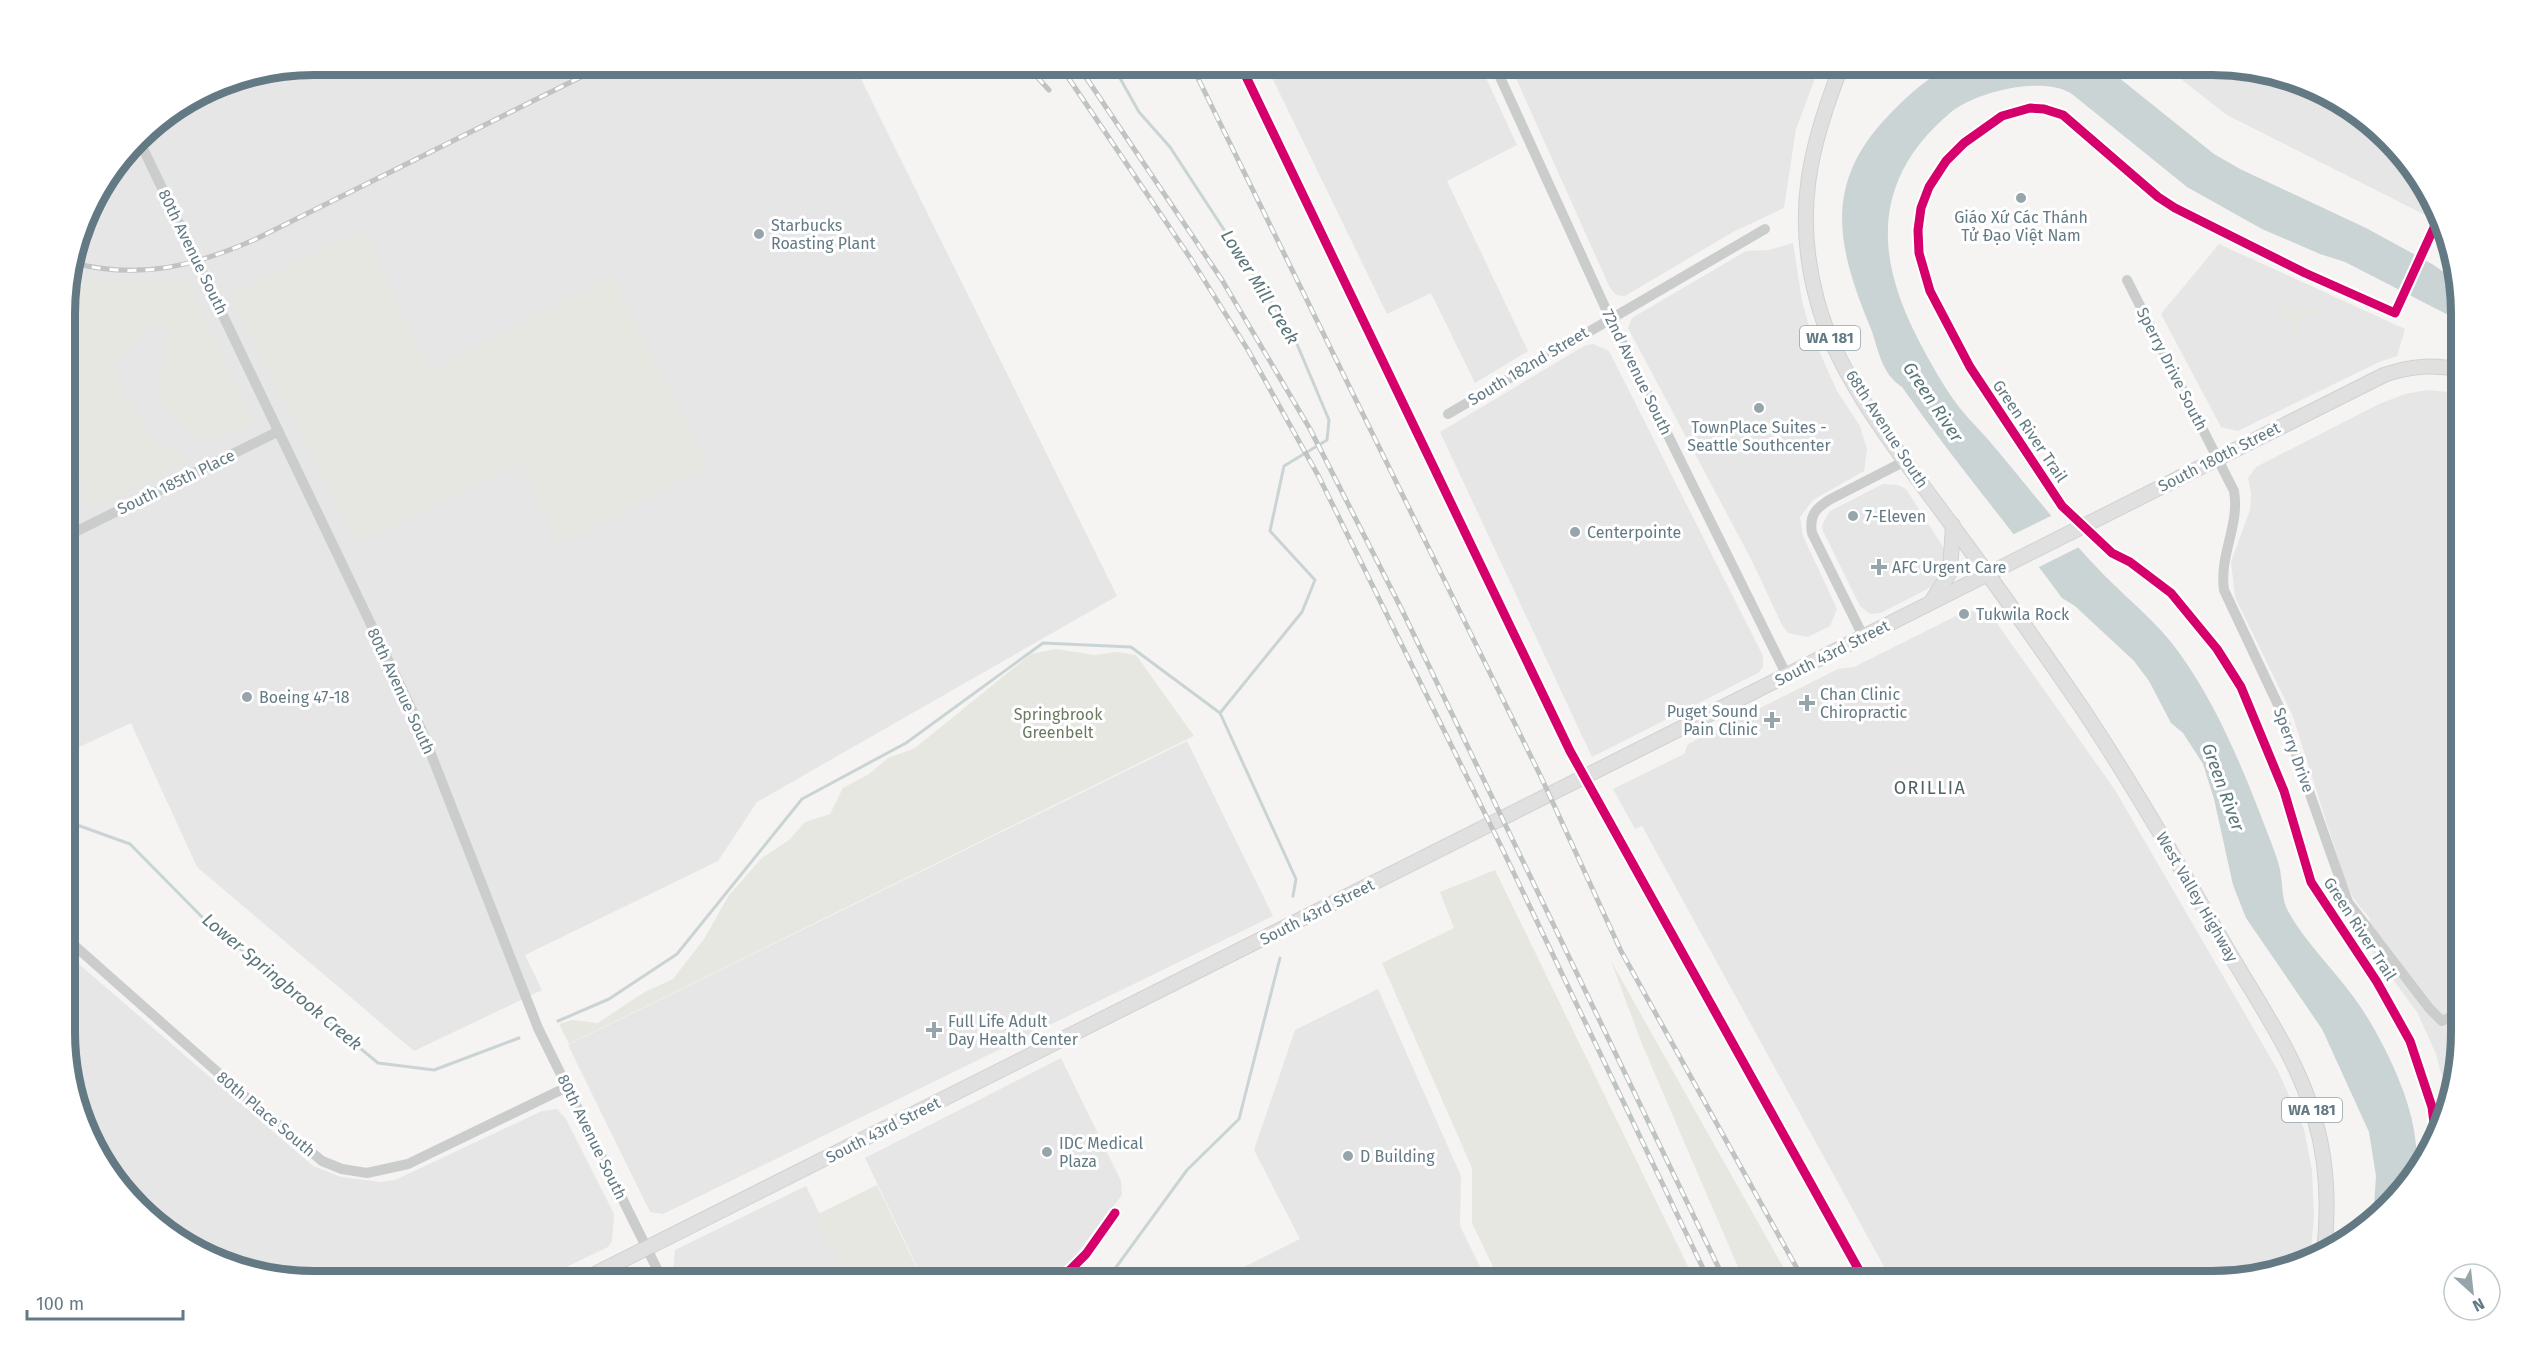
<svg xmlns="http://www.w3.org/2000/svg" width="2526" height="1346" viewBox="0 0 2526 1346" font-family="'Fira Sans',sans-serif">
  <style>
    .built { fill: #e5e6e5 }
    .green { fill: #e5e7e0 }
    .water { fill: #cad4d5 }
    .pier { fill: #f5f4f2 }
    .lines { fill: none; stroke-linecap: round; stroke-linejoin: round }
    .stream { stroke: #cad4d5; stroke-width: 3 }
    .major-casing { stroke: #d0d1d1; stroke-width: 16 }
    .minor { stroke: #cbcdcd; stroke-width: 10 }
    .major { stroke: #e0e0e0; stroke-width: 14 }
    .rail-casing { stroke: #c0c3c3; stroke-width: 5 }
    .rail { stroke: #fff; stroke-width: 3; stroke-dasharray: 9; stroke-linecap: butt }
    .cycleway-casing { stroke: #fff; stroke-width: 13 }
    .cycleway { stroke: #d6006c; stroke-width: 9 }
    .poi-dot { fill: #96a5aa; stroke: #fff; stroke-width: 2 }
    .labels { text-anchor: middle; dominant-baseline: central; stroke-width: 6; stroke-linejoin: round; paint-order: stroke }
    .shield { fill: #fff; stroke: #92a2a9; stroke-width: 1.5 }
    .shield-label { font-size: 15px; font-weight: bold; fill: #637a84 }
    .poi-label { font-size: 16px; fill: #637a84; stroke: #fff; text-anchor: start }
    .street-label { font-size: 16px; fill: #637a84; stroke: #fff }
    .park-label { font-size: 16px; fill: #6a7b62; stroke: #fff }
    .water-label { font-size: 18px; font-style: italic; fill: #5a767a; stroke: #fff }
    .neighbourhood-label { font-size: 18px; letter-spacing: 1.5px; fill: #516269; stroke: #fff }
    .rim { fill: none; stroke: #637a84; stroke-width: 8 }
  </style>
  <rect width="100%" height="100%" fill="#f5f4f2"/>
  <!-- built -->
  <path class="built" d="M314 65H854L1117 596 757 802 718 861 525 955 542 990 414 1051 197 867 131 723 66 753 65 298 90 203 149 127 219 83Z
    M1266 65H1480L1517 145 1447 181 1528 351 1475 383 1431 293 1387 314Z
    M1510 65H1820L1796 129 1784 208 1733 232 1625 296 1616 295 1610 288Z
    M2163 65H2212L2323 90 2377 127 2419 175 2437 221 2227 115Z
    M1793 243 1802 301 1811 333 1837 391 1860 426 1867 449 1864 471 1813 500 1800 517 1803 536 1837 609 1830 626 1808 637 1788 633 1782 625 1752 561 1628 328 1632 318 1746 251 1769 250Z
    M2219 244 2405 329 2397 356 2379 362 2238 431 2221 427 2161 314Z
    M1593 344 1609 351 1763 656V667L1758 673 1592 757 1440 432 1584 346Z
    M2427 390 2460 393 2461 1032 2447 1096 2436 1054 2417 1012 2355 928 2371 920 2353 898 2344 877 2292 714 2235 597 2231 562 2250 510 2251 493 2248 478 2256 467 2379 404 2405 394Z
    M1883 484 1898 485 1906 489 1945 550V567L1931 587 1881 613 1870 614 1860 606 1823 531 1822 525 1830 511Z
    M1966 611H1982L1996 622 2115 790 2277 1069 2304 1129 2312 1171 2314 1217 2310 1259 2292 1268 2228 1281H1892L1642 826 1635 829 1613 789 1684 754 1688 744 1838 669 1854 667Z
    M1187 741 1273 916 663 1214 650 1212 568 1045Z
    M66 953 313 1166 341 1177 381 1182 395 1180 542 1111 557 1109 566 1119 614 1214 612 1241 608 1247 537 1281H314L203 1256 149 1219 107 1171 67 1065Z
    M1378 989 1461 1176 1460 1226 1487 1281H1216L1300 1239 1254 1150 1295 1030Z
    M1061 1058 1121 1181 1122 1195 1072 1260 1046 1281H924L865 1158Z
    M806 1186 853 1281H677L673 1273 675 1250Z"/>
  <!-- green -->
  <path class="green" d="M362 229 429 371 612 278 707 466 561 544 520 461 358 543 230 296Z
    M186 280 254 425 194 439 157 398 168 326 147 323 111 369 149 433 187 463 92 507 65 444V321L80 282Z
    M2286 299 2289 300 2286 309 2298 315 2302 306 2321 313V319L2319 321 2314 313 2296 322 2299 331 2295 333 2281 305Z
    M1056 649 1094 655 1117 652 1136 655 1194 736 569 1044 559 1024 572 1020 598 1023 643 993 673 979 704 939 729 895 762 858 789 840 805 822 830 814 843 788 869 774 888 758 915 748 1031 654Z
    M1495 870 1695 1281H1500L1472 1223V1168L1382 963 1454 928 1440 892Z
    M1611 961 1791 1281H1744L1642 1044Z
    M877 1185 923 1281H848L814 1216Z"/>
  <!-- water -->
  <path class="water" d="M1954 64 2103 65 2214 154 2240 169 2366 228 2432 264 2459 282 2460 321 2345 262 2320 254 2262 229 2187 187 2072 94C2043 75 1975 92 1950 113 1873 178 1874 254 1918 339 1930 362 1943 386 1959 407 1971 422 1985 435 1997 450 2033 493 2066 536 2105 576 2131 602 2159 624 2180 654 2221 711 2246 777 2271 842 2275 853 2280 865 2281 876 2283 889 2282 900 2288 911 2308 947 2340 975 2362 1009 2388 1049 2424 1122 2415 1171 2411 1191 2387 1207 2373 1220L2376 1176 2369 1132 2322 1029 2246 918 2233 885 2214 799 2203 764 2183 733 2171 723 2149 681 2134 661 2075 606 2062 598C2010 527 1953 460 1902 387 1881 373 1879 351 1871 329 1837 247 1822 184 1889 115 1908 95 1929 76 1954 64Z"/>
  <!-- pier -->
  <path class="pier" d="M2053 515 2081 546 2037 568 2012 535Z"/>
  <g class="lines">
    <!-- stream -->
    <path class="stream" d="M1112 64 1139 112 1170 147 1294 337 1329 420 1327 440 1284 466 1270 531 1315 580 1302 612 1220 713
      M66 821 130 844 204 919 378 1063 434 1070 519 1038
      M558 1021 609 999 677 954 802 799 906 743 1043 643 1131 647 1220 713 1296 879 1293 896
      M1106 1281 1187 1170 1239 1119 1280 958"/>
    <defs>
      <path id="major" d="M1842 64C1810 148 1793 211 1817 300 1837 378 1904 459 1951 524 1995 583 2038 644 2080 705 2132 783 2179 865 2226 947 2257 1001 2298 1058 2315 1120 2328 1164 2329 1207 2324 1253
        M1933 599 1950 572 1953 525
        M581 1281 2384 375C2410 366 2433 364 2460 370"/>
    </defs>
    <!-- major casing -->
    <use href="#major" class="major-casing"/>
    <!-- minor -->
    <path class="minor" d="M1494 64 1610 318 1787 676
      M139 140 422 731 538 1028 663 1281
      M2127 280 2234 491C2240 526 2219 554 2224 590L2280 709 2348 902 2429 1008 2442 1021 2461 1012
      M1448 414 1765 229
      M75 532 277 432
      M1863 636 1812 533C1809 516 1815 509 1829 500L1905 461
      M66 938 241 1093 322 1161 342 1169 367 1173 408 1164 567 1087"/>
    <!-- major -->
    <use href="#major" class="major"/>
    <defs>
      <path id="rail" d="M1025 64 1049 90
        M1059 64 1191 259 1248 350 1319 477 1498 840 1709 1281
        M1077 64 1222 280 1310 429 1401 608 1725 1281
        M1191 64 1542 779 1621 951 1804 1281
        M74 263C140 280 195 266 256 239L607 64"/>
    </defs>
    <!-- rail casing -->
    <use href="#rail" class="rail-casing"/>
    <!-- rail -->
    <use href="#rail" class="rail"/>
    <defs>
      <path id="cycleway" d="M1240 64 1570 751 1865 1281
        M2436 1139 2432 1107 2410 1041 2377 982 2311 882 2284 791 2241 687 2217 649 2171 593 2130 562 2112 553 2062 506 1970 367 1930 291 1919 253 1918 230 1921 208 1929 187 1946 161 1964 143 2002 116 2030 108 2044 109 2063 115 2158 197 2175 208 2305 273 2395 313 2437 221
        M1059 1281 1086 1254 1115 1213"/>
    </defs>
    <!-- cycleway casing -->
    <use href="#cycleway" class="cycleway-casing"/>
    <!-- cycleway -->
    <use href="#cycleway" class="cycleway"/>
  </g>
  <!-- markers -->
  <g class="poi-dot">
    <circle cx="2021" cy="198" r="6"/>
    <circle cx="759" cy="234" r="6"/>
    <circle cx="1759" cy="408" r="6"/>
    <circle cx="1853" cy="516" r="6"/>
    <circle cx="1575" cy="532" r="6"/>
    <path d="M1876 558h6v6h6v6h-6v6h-6v-6h-6v-6h6z"/>
    <circle cx="1964" cy="614" r="6"/>
    <circle cx="247" cy="697" r="6"/>
    <path d="M1804 694h6v6h6v6h-6v6h-6v-6h-6v-6h6z"/>
    <path d="M1769 711h6v6h6v6h-6v6h-6v-6h-6v-6h6z"/>
    <path d="M931 1021h6v6h6v6h-6v6h-6v-6h-6v-6h6z"/>
    <circle cx="1047" cy="1152" r="6"/>
    <circle cx="1348" cy="1156" r="6"/>
  </g>
  <g class="labels">
    <!-- shield labels -->
    <g class="shield">
      <rect x="1800" y="326" width="60" height="24" rx="4.5"/>
      <rect x="2282" y="1098" width="60" height="24" rx="4.5"/>
    </g>
    <g class="shield-label">
      <text x="1830" y="338">WA 181</text>
      <text x="2312" y="1110">WA 181</text>
    </g>
    <!-- poi labels -->
    <g class="poi-label">
      <text x="2021" y="217" text-anchor="middle">Giáo Xứ Các Thánh<tspan x="2021" dy="18">Tử Đạo Việt Nam</tspan></text>
      <text x="771" y="225">Starbucks<tspan x="771" dy="18">Roasting Plant</tspan></text>
      <text x="1759" y="427" text-anchor="middle">TownPlace Suites -<tspan x="1759" dy="18">Seattle Southcenter</tspan></text>
      <text x="1865" y="516">7-Eleven</text>
      <text x="1587" y="532">Centerpointe</text>
      <text x="1892" y="567">AFC Urgent Care</text>
      <text x="1976" y="614">Tukwila Rock</text>
      <text x="1820" y="694">Chan Clinic<tspan x="1820" dy="18">Chiropractic</tspan></text>
      <text x="259" y="697">Boeing 47-18</text>
      <text x="1758" y="711" text-anchor="end">Puget Sound<tspan x="1758" dy="18">Pain Clinic</tspan></text>
      <text x="948" y="1021">Full Life Adult<tspan x="948" dy="18">Day Health Center</tspan></text>
      <text x="1059" y="1143">IDC Medical<tspan x="1059" dy="18">Plaza</tspan></text>
      <text x="1360" y="1156">D Building</text>
    </g>
    <!-- street labels -->
    <g class="street-label">
      <text transform="translate(193 252) rotate(64)">80th Avenue South</text>
      <text transform="translate(1528 366) rotate(-31)">South 182nd Street</text>
      <text transform="translate(2172 369) rotate(63)">Sperry Drive South</text>
      <text transform="translate(1637 372) rotate(64)">72nd Avenue South</text>
      <text transform="translate(1887 429) rotate(57)">68th Avenue South</text>
      <text transform="translate(2030 431) rotate(56)">Green River Trail</text>
      <text transform="translate(2219 457) rotate(-27)">South 180th Street</text>
      <text transform="translate(176 482) rotate(-26)">South 185th Place</text>
      <text transform="translate(1832 653) rotate(-27)">South 43rd Street</text>
      <text transform="translate(401 691) rotate(65)">80th Avenue South</text>
      <text transform="translate(2294 750) rotate(70)">Sperry Drive</text>
      <text transform="translate(2197 897) rotate(60)">West Valley Highway</text>
      <text transform="translate(1317 912) rotate(-27)">South 43rd Street</text>
      <text transform="translate(2360 929) rotate(57)">Green River Trail</text>
      <text transform="translate(266 1114) rotate(40)">80th Place South</text>
      <text transform="translate(883 1130) rotate(-27)">South 43rd Street</text>
      <text transform="translate(592 1137) rotate(64)">80th Avenue South</text>
    </g>
    <!-- park labels -->
    <g class="park-label">
      <text x="1058" y="714">Springbrook<tspan x="1058" dy="18">Greenbelt</tspan></text>
    </g>
    <!-- water labels -->
    <g class="water-label">
      <text transform="translate(1260 287) rotate(58)">Lower Mill Creek</text>
      <text transform="translate(1933 402) rotate(56)">Green River</text>
      <text transform="translate(2223 787) rotate(70)">Green River</text>
      <text transform="translate(282 982) rotate(40)">Lower Springbrook Creek</text>
    </g>
    <!-- neighbourhood labels -->
    <g class="neighbourhood-label">
      <text x="1930" y="788">ORILLIA</text>
    </g>
  </g>
  <!-- crop -->
  <path d="M0 0H2526V1346H0ZM314 75H2212A239 239 0 0 1 2451 314V1032A239 239 0 0 1 2212 1271H314A239 239 0 0 1 75 1032V314A239 239 0 0 1 314 75Z" fill="#fff" fill-rule="evenodd"/>
  <path class="rim" d="M314 75H2212A239 239 0 0 1 2451 314V1032A239 239 0 0 1 2212 1271H314A239 239 0 0 1 75 1032V314A239 239 0 0 1 314 75Z"/>
  <!-- north arrow -->
  <g transform="translate(2472 1292) rotate(153)"><circle r="28" fill="#ffffff" stroke="#c1cace" stroke-width="1.5"/>
  <path d="M0-4.5L10 22L0 15L-10 22Z" fill="#96a5aa"/>
  <text y="-9" font-size="16" font-weight="bold" text-anchor="middle" fill="#637a84">N</text>
  </g>
  <!-- scale -->
  <path d="M27 1310v9h156v-9" fill="none" stroke="#637a84" stroke-width="3"/>
  <text x="36" y="1310" font-size="18" fill="#637a84" stroke="#ffffff" stroke-width="4.5" paint-order="stroke">100 m</text>
</svg>
